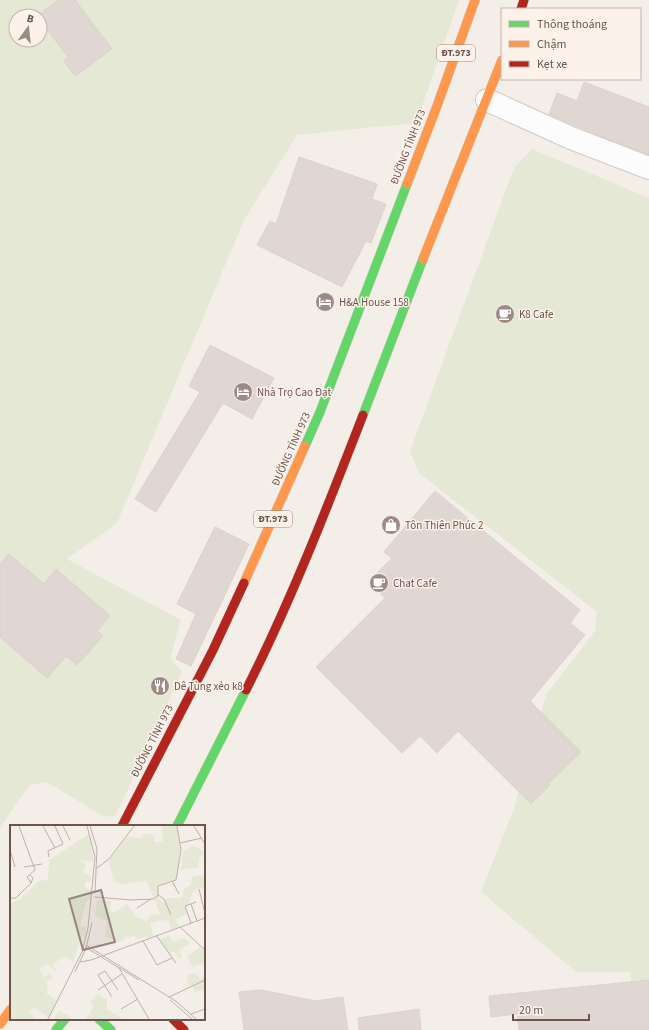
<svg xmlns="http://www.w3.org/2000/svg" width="649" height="1030" viewBox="0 0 649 1030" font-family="'Source Sans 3',sans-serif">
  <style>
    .green { fill: #e4e8d5; fill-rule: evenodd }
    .building { fill: #e0d6d2; stroke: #dcd1cc }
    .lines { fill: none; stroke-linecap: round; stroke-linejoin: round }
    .street-casing { stroke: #d1cac5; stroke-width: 24 }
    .fast-casing { stroke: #d3c9c6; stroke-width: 10 }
    .slow-casing { stroke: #d3c9c6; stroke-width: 10 }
    .jam-casing { stroke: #d3c9c6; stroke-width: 10 }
    .street { stroke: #fdfcfc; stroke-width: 22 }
    .fast { stroke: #63d668; stroke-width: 9 }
    .slow { stroke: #ff974d; stroke-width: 9 }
    .jam { stroke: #b3261e; stroke-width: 9 }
    .labels { text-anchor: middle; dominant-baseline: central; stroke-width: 3; stroke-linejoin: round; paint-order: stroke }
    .shield { fill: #fcf2ea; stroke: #98837d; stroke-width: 1 }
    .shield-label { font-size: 10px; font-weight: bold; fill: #6d544e }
    .street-label { font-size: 11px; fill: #6d544e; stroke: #fcf2ea }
    .poi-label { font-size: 11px; fill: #6d544e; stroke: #fcf2ea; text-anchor: start }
    .inset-road { fill: none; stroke: #beb0ab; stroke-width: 1 }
    .view { fill: #97857f; fill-opacity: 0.15; stroke: #97857f; stroke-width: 2 }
    .inset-edge { fill: none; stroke: #6d544e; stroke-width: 2 }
  </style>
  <rect width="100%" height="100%" fill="#f4eee9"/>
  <!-- green -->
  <path class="green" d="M0 0H459L416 123 297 135 244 220 117 523 67 559 181 620 170 658 182 672 116 815 104 817 47 782 30 785 0 827ZM16 16H40V40H16Z
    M532 149 649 198V1030H639L630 972H576L481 892 514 808 546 695 595 631 597 612 419 473 410 451 514 168Z"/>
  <!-- building -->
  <path class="building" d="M58 0H75L112 49 75 76 64 61 68 57 40 20V16H37Z
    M584 82 649 107V155L576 126 549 114 557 93 577 101Z
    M299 157 377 184 372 199 386 204 371 243 366 241 342 287 257 245 270 221 276 224Z
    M210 345 274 378 252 419 223 403 156 512 135 499 200 392 189 386Z
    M435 491 580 610 570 623 585 635 530 701 581 752 548 784 550 785 531 804 458 731 437 753 420 736 402 753 316 667 385 598 369 581 392 558 384 552Z
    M215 527 249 544 191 666 176 659 196 614 177 604Z
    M9 554 44 584 56 569 110 616 97 631 103 636 77 665 66 656 47 678 0 637V564Z
    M649 980V1030H519L517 1014 491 1017 489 996Z
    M261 990 316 1001 343 997 348 1030H244L239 992Z
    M419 1009 421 1030H359L358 1018Z"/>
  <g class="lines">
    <defs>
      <path id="street" d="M487 100 571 138 649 168"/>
      <path id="fast" d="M363 415 423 259
        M305 446 320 412 407 184
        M177 826 246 690
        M99 1019 111 1030
        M56 1030 65 1019"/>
      <path id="slow" d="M407 184 437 106 475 0
        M423 259 502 60
        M244 583 305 446
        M0 1024 11 1009"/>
      <path id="jam" d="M521 9 524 0
        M246 690C291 601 327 508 363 415
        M122 826 213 650 244 583
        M173 1019 184 1030"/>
    </defs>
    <!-- street casing -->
    <use href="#street" class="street-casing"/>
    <!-- fast casing -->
    <use href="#fast" class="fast-casing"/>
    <!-- slow casing -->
    <use href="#slow" class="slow-casing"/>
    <!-- jam casing -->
    <use href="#jam" class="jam-casing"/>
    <!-- street -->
    <use href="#street" class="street"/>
    <!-- fast -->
    <use href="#fast" class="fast"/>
    <!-- slow -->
    <use href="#slow" class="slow"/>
    <!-- jam -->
    <use href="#jam" class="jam"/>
  </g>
  <!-- icons -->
  <defs>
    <symbol id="hotel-disc" viewBox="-11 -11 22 22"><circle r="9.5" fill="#9c8a84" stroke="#fcf2ea"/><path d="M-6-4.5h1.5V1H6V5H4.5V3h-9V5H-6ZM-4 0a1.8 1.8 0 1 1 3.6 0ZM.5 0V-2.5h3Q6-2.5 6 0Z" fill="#fff"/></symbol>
    <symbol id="cafe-disc" viewBox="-11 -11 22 22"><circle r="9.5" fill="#9c8a84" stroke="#fcf2ea"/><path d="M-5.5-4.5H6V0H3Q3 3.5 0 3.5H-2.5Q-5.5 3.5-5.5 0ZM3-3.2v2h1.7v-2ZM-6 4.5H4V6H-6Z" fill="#fff"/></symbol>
    <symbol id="shop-disc" viewBox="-11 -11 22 22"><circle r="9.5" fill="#9c8a84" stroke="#fcf2ea"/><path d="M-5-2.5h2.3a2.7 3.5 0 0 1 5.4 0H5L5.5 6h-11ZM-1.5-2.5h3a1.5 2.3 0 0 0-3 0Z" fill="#fff"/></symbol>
    <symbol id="restaurant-disc" viewBox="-11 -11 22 22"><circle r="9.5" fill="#9c8a84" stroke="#fcf2ea"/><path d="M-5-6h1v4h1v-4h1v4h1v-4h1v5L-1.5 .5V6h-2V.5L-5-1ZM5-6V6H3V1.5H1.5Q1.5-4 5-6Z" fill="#fff"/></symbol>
  </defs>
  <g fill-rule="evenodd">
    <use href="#hotel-disc" x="314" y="291" width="22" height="22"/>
    <use href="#cafe-disc" x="494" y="303" width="22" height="22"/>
    <use href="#hotel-disc" x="232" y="381" width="22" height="22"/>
    <use href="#shop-disc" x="380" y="514" width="22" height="22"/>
    <use href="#cafe-disc" x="368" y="572" width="22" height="22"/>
    <use href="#restaurant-disc" x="149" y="675" width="22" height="22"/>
  </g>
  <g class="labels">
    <!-- shield labels -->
    <g class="shield">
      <rect x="437" y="45" width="38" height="16" rx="3"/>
      <rect x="254" y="511" width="38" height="16" rx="3"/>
    </g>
    <g class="shield-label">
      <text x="456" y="53">ĐT.973</text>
      <text x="273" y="519">ĐT.973</text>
    </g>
    <!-- street labels -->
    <g class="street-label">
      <text transform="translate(408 147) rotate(-69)">ĐƯỜNG TỈNH 973</text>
      <text transform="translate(291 449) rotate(-66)">ĐƯỜNG TỈNH 973</text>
      <text transform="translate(152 741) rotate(-63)">ĐƯỜNG TỈNH 973</text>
    </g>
    <!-- poi labels -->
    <g class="poi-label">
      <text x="339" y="302">H&amp;A House 158</text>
      <text x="519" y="314">K8 Cafe</text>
      <text x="257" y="392">Nhà Trọ Cao Đạt</text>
      <text x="405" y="525">Tôn Thiên Phúc 2</text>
      <text x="393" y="583">Chat Cafe</text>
      <text x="174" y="686">Dê Tùng xẻo k8</text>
    </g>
  </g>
  <!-- overview -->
  <g transform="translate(10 825)">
    <rect width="195" height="195" fill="#f4eee9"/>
    <path d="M152 1H167L170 24 167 54 148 61V70L144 73 136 56 113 59 104 57 99 36 117 12 133 13V9H140L145 11 144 17 153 16ZM79 9 84 37 69 35 76 39 73 47 78 49 82 56 75 57 76 64 81 65V74L76 77 70 101 76 102 75 113H71L63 137 54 131 42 140 49 148 37 139 29 144 34 152 40 149 43 153 36 157 38 164 36 168 46 175 39 193 24 182 19 188 26 194H0V79L11 73 29 56 38 55 39 35ZM184 20 194 28 190 32 188 42 171 45 173 26ZM193 50 195 63H188L182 68 179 79 175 81 177 89 166 94 169 102 161 104 159 96 150 95 140 98 143 111 137 113 135 111 127 115 125 111 114 113 113 116 105 117 103 114 95 112 97 96 85 91 87 74 101 76 100 86 104 88 117 79 128 93 138 95 141 90 150 89 144 74 148 73 153 78 157 73H172L174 64 181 60 182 52ZM159 111 163 117 174 113 180 118 169 126 172 132 170 134 164 126 160 128 150 115ZM190 122 195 126V141L192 139 183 142 177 132ZM185 148 192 155 195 149V167L190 165 185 167 182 160H179L176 156 179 150ZM88 169 97 174V184L112 194H76L84 181 80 177ZM49 186 60 192 62 194H44Z" fill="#e4e8d5"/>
    <path class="inset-road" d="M9 1 25 45 17 52 21 58M33 1 45 23M53 1 60 15M80 1 87 24 85 68M184 1 195 19M170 18 192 13M0 25 5 42M39 32 38 26 53 19 45 1M14 42 32 39M87 43 99 34 124 1M162 56 169 69M189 64 195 88M148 70 154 74 161 90M85 72 121 75 143 74 148 71V61L166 55 171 25 167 1M0 73H6L21 58 23 53 20 50M181 79 187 96M127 83 141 74M181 98 175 81 186 77M170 102 195 125M146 110 166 138M133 116 147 140 162 133M76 120 167 177 186 194M75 122 129 155M70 137 81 135 195 93M109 143 139 194M65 147 76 123 82 98M88 165 112 149M102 172 88 150 95 146 108 165M159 172 195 155M160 175 182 194M111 184 128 174M181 189 195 184M38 194 72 127 78 103 85 32 77 1"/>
    <path class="view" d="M91 65 105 117 73 125 59 74Z"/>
    <rect width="195" height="195" class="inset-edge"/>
  </g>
  <!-- legend -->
  <rect x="501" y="8" width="140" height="72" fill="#fcf2ea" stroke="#c3b3ac"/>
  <rect x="509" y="21" width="20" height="6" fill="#63d668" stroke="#c3b3ac"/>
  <text x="537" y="28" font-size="12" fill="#6d544e">Thông thoáng</text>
  <rect x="509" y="41" width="20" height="6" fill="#ff974d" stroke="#c3b3ac"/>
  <text x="537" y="48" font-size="12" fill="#6d544e">Chậm</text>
  <rect x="509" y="61" width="20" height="6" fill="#b3261e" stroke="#c3b3ac"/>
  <text x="537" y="68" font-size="12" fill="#6d544e">Kẹt xe</text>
  <!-- north arrow -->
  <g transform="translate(28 28) rotate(15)"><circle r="19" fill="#fcf2ea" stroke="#c3b3ac"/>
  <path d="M0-3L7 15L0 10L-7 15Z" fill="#9c8a84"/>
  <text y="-6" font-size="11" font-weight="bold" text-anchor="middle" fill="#6d544e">B</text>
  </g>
  <!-- scale -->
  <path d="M513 1014v6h76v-6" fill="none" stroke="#6d544e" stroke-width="2"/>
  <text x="519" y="1014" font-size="12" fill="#6d544e" stroke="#fcf2ea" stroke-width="3" paint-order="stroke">20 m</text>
</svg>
